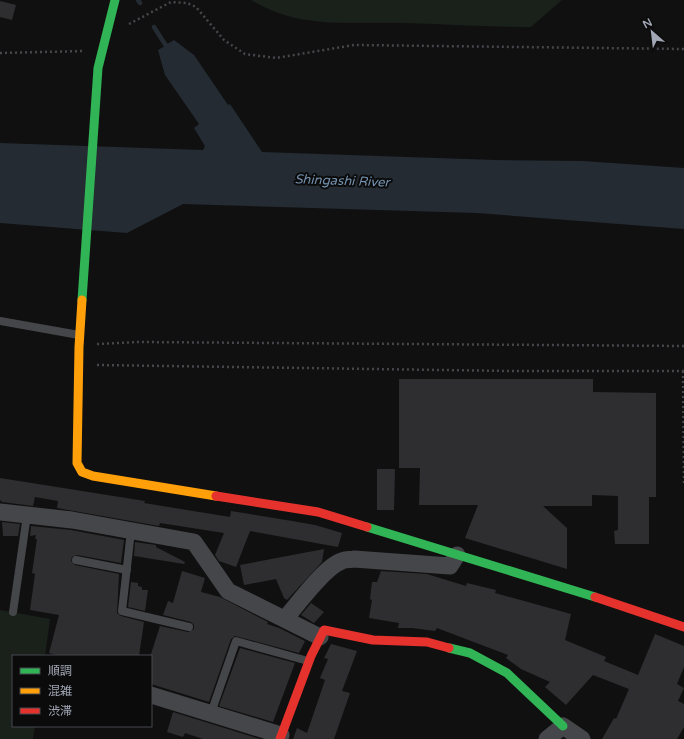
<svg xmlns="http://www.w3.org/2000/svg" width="684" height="739" viewBox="0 0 684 739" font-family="'Varela Round','Noto Sans JP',sans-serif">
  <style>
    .green { fill: #1a211b }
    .water { fill: #242b32 }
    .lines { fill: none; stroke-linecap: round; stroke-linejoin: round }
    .stream { stroke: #242b32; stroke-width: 4.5 }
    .building { fill: #2e2e30 }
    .path { stroke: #46474b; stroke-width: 2.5; stroke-dasharray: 2 3; stroke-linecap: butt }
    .lane { stroke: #454649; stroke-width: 8 }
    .street { stroke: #454649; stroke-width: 17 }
    .fast { stroke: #30b455; stroke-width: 9 }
    .slow { stroke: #ff9f0a; stroke-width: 9 }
    .jam { stroke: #e5322d; stroke-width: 9 }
    .labels { text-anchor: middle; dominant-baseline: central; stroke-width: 4; stroke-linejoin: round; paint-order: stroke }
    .water-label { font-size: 13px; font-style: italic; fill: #7593b0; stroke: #0b0b0c }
  </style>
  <rect width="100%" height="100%" fill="#101011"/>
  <!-- green -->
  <path class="green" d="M251 0H562L531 27C488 27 445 24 402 23 348 21 300 30 251 0Z
    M0 610 50 619 45 656H13V726H35L33 739H0Z"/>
  <!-- water -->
  <path class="water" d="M174 40 194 55 228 105 230 104 262 152 495 160 583 161 684 168V229L477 213 183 204 127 233 0 223V143L203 150 205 146 194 128 199 124 165 75 158 50 165 46 168 48 167 44Z"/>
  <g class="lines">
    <!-- stream -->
    <path class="stream" d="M138 0 140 3
      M154 27 170 52"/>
  </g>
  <!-- building -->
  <path class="building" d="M0 1 16 5 12 20 0 17Z
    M399 379H593V392L656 393V497H649V544H615L614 531 618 530V496L592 495V506H543L567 528V569L465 538 478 505H419L420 468H399Z
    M377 469H395L394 510H377Z
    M0 478 145 501 144 503 230 517 231 511 292 521 315 525 342 533 338 547 250 531 236 567 219 561 215 555 224 533 160 523 159 526 57 508 58 501 35 497 33 506 2 502 0 500Z
    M2 522 20 524 18 536H3Z
    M31 526 71 530 124 540 121 563 77 555 72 557 71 561 75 565 119 574 117 613 121 616 144 622 139 656H59L49 653 59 615 30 610 35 574 32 573 37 539H35L36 535 30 536Z
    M135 542 156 545V547L185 562 184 564 134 556Z
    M324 549 322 562 287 600 284 598 276 579 244 585 240 565Z
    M182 571 205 578 201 592 220 597 268 622 267 624 279 628 305 641 299 653 235 636 231 639 209 702 151 684V654L160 626 188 632 194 629V625L191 622 163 615 168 601 173 603Z
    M381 571 427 574 466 586 467 583 496 590 495 593 571 614 565 640 606 657 604 661 638 675 655 634 684 646V667L677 684 684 688 678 701 684 704V727L677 739H602L614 718 616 719 629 689 593 675 566 705 545 687 550 682 521 669 506 658 508 655 437 628 435 631 412 628H398L399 623 369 618 372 600 370 599 372 582H377Z
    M131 582 138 583V586L142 587V590H148L145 611 128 607Z
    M311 603 324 612 314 623 301 615Z
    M331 644 357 651 342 691 350 693 334 739H293L297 728 307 733 325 680 320 678 328 659 324 658Z
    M240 648 295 663 273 722 219 706Z
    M173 712 260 739H203L185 733 183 737 167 732Z"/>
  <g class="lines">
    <!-- path -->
    <path class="path" d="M129 24 171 2 187 3 196 7 224 40 245 54 276 58 354 45 684 49
      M0 53 83 51
      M97 344 137 342 684 346
      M97 365 510 371H684
      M683 371 684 484"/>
    <!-- lane -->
    <path class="lane" d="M0 321 79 335
      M131 531 122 611 189 627
      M76 560 127 570
      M13 612 27 515
      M211 713 236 641 308 661"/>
    <!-- street -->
    <path class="street" d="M0 512 72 520 194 542 228 591 320 637
      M285 619C297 605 325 566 342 561 346 559 351 560 354 559L450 566 457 555
      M151 695 281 735
      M547 739 563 726 582 739"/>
    <!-- fast -->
    <path class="fast" d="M82 300 98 68 115 0
      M367 527 595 597
      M449 648 470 653 507 673 563 726"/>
    <!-- slow -->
    <path class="slow" d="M82 300 79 347 77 463 82 472 93 476 216 496"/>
    <!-- jam -->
    <path class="jam" d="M216 496 318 512 367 527
      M595 597 684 627
      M280 739 311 656 324 630 373 640 427 642 449 648"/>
  </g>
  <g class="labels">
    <!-- water labels -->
    <g class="water-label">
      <text transform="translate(342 181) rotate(2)">Shingashi River</text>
    </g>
  </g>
  <!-- legend -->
  <rect x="12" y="655" width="140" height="72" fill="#0b0b0c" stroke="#47494f"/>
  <rect x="20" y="668" width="20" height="6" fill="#30b455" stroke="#47494f"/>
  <text x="48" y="675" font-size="12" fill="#a0a6b3">順調</text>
  <rect x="20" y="688" width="20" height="6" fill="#ff9f0a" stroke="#47494f"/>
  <text x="48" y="695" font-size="12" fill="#a0a6b3">混雑</text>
  <rect x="20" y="708" width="20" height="6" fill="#e5322d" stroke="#47494f"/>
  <text x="48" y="715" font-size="12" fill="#a0a6b3">渋滞</text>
  <!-- north arrow -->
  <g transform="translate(652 32) rotate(332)" stroke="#0b0b0c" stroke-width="3" paint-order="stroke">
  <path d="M0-3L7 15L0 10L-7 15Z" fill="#a0a6b3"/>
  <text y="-6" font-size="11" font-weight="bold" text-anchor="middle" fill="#a0a6b3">N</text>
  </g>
</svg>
